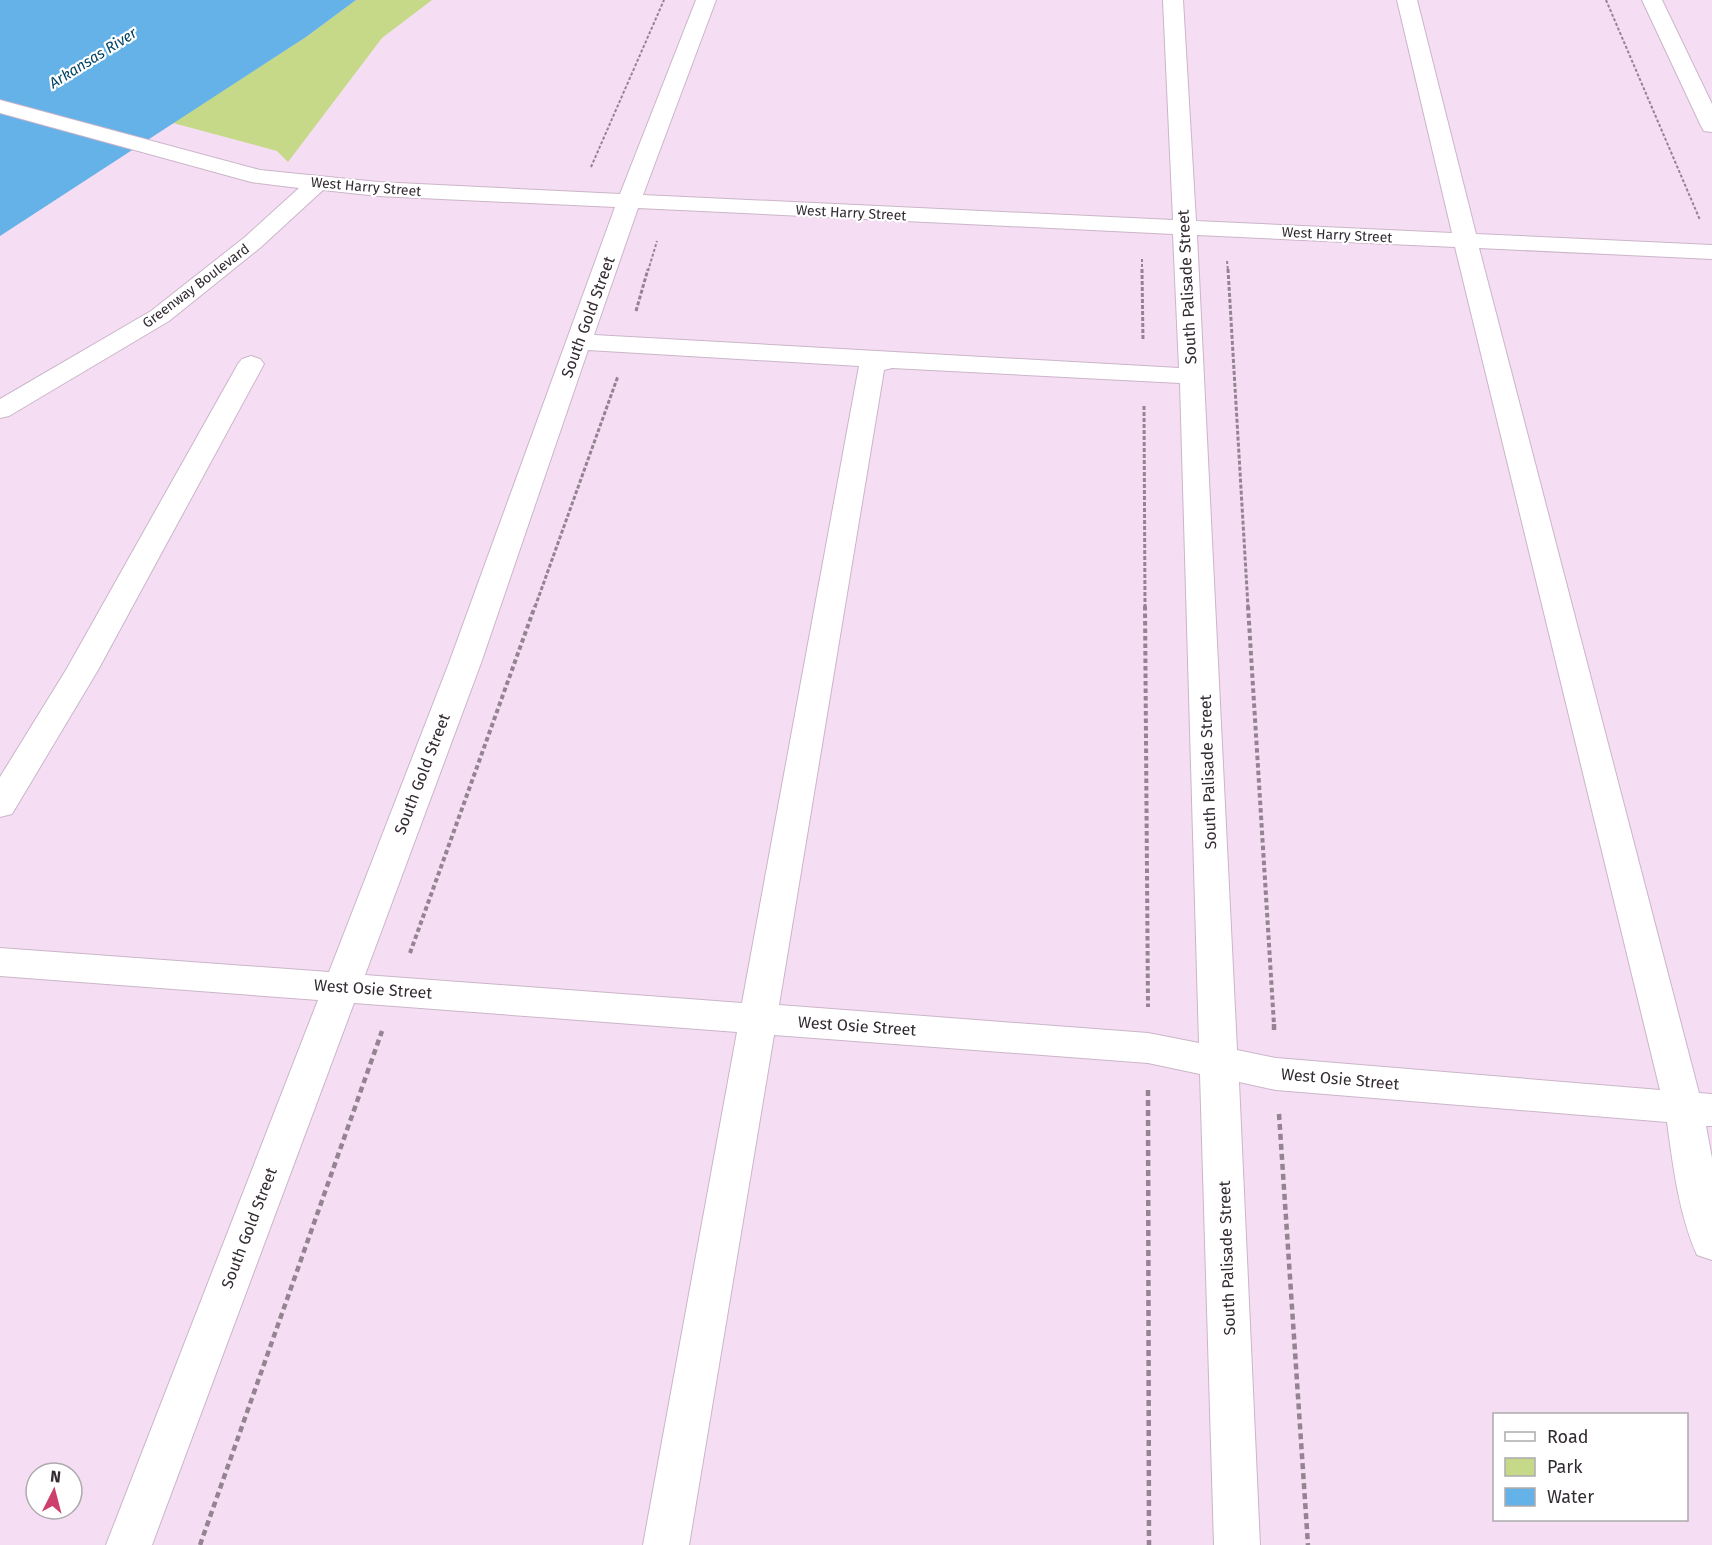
<svg xmlns="http://www.w3.org/2000/svg" width="1712" height="1545" viewBox="0 0 1712 1545" font-family="'Fira Sans',sans-serif">
  <style>
    .green { fill: #c5d989 }
    .water { fill: #64b2e7 }
    .lines { fill: none; stroke-linecap: round; stroke-linejoin: round }
    .minor-casing { stroke: #cbb5c9; stroke-width: 2 }
    .path-far3 { stroke: #948492; stroke-width: 2; stroke-dasharray: 3 2; stroke-linecap: butt }
    .path-far2 { stroke: #948492; stroke-width: 3; stroke-dasharray: 4 2; stroke-linecap: butt }
    .path-far1 { stroke: #948492; stroke-width: 4; stroke-dasharray: 4.5 3; stroke-linecap: butt }
    .path { stroke: #948492; stroke-width: 4.5; stroke-dasharray: 6 4; stroke-linecap: butt }
    .minor { fill: #fff; fill-rule: evenodd }
    .labels { text-anchor: middle; dominant-baseline: central; stroke-width: 4.5; stroke-linejoin: round; paint-order: stroke }
    .far-street-label { font-size: 14px; fill: #332b32; stroke: #fff }
    .far-water-label { font-size: 15px; font-style: italic; fill: #014366; stroke: #fff }
    .street-label { font-size: 16px; fill: #332b32; stroke: #fff }
  </style>
  <rect width="100%" height="100%" fill="#f5def3"/>
  <!-- green -->
  <path class="green" d="M356 0H432L382 38 288 162 277 151 173 123 306 37Z"/>
  <!-- water -->
  <path class="water" d="M0 0H356L306 37 0 236Z"/>
  <g class="lines">
    <defs>
      <path id="minor" d="M696 0H716L643 195 1173 220 1163 0H1183L1196 221 1452 233 1397 0H1417L1476 234 1712 245V259L1479 248 1699 1093 1712 1094V1126H1706L1712 1158V1260L1697 1255C1679 1215 1673 1166 1667 1122L1276 1090 1239 1082 1260 1545H1214L1200 1074 1148 1063 774 1035 689 1545H643L737 1032 354 1003 152 1545H106L318 1000 0 976V948L329 972 449 663 615 207 378 196 323 190 261 247 169 321 9 416 0 418V399L151 311 245 237 299 188 251 182 0 113V100L260 170 378 182 620 194ZM638 208 1173 234 1179 368 594 335ZM1197 235 1455 247 1660 1090 1276 1058 1237 1050ZM588 350 859 366 742 1003 365 975 481 663ZM892 368 1180 383 1199 1043 1148 1033 779 1005 884 370Z
        M1642 0H1662L1712 104V132L1704 131 1701 126Z
        M251 356 260 359 264 364 98 670 12 814 0 817V777L66 670 238 364 242 359Z"/>
    </defs>
    <!-- minor casing -->
    <use href="#minor" class="minor-casing"/>
    <!-- path-far3 -->
    <path class="path-far3" d="M1606 0 1700 220
      M591 167 664 0
      M1142 259V271
      M1227 261 1228 271
      M648 271 657 241"/>
    <!-- path-far2 -->
    <path class="path-far2" d="M1142 269 1143 341
      M1228 269 1248 607
      M636 311 648 269
      M1144 406 1145 607
      M535 607 618 376"/>
    <!-- path-far1 -->
    <path class="path-far1" d="M1145 606 1148 1007
      M1248 606 1274 1025
      M410 953 535 606"/>
    <!-- path -->
    <path class="path" d="M1274 1024V1032
      M1148 1090 1149 1545
      M1279 1114 1308 1545
      M200 1545 382 1031"/>
    <!-- minor -->
    <use href="#minor" class="minor"/>
  </g>
  <g class="labels">
    <!-- far-street labels -->
    <g class="far-street-label">
      <text transform="translate(366 187) rotate(5)">West Harry Street</text>
      <text transform="translate(851 213) rotate(3)">West Harry Street</text>
      <text transform="translate(1337 235) rotate(3)">West Harry Street</text>
      <text transform="translate(196 286) rotate(-37)">Greenway Boulevard</text>
    </g>
    <!-- far-water labels -->
    <g class="far-water-label">
      <text transform="translate(93 58) rotate(-32)">Arkansas River</text>
    </g>
    <!-- street labels -->
    <g class="street-label">
      <text transform="translate(1187 287) rotate(-93)">South Palisade Street</text>
      <text transform="translate(588 317) rotate(-70)">South Gold Street</text>
      <text transform="translate(1208 772) rotate(-92)">South Palisade Street</text>
      <text transform="translate(422 774) rotate(-69)">South Gold Street</text>
      <text transform="translate(373 989) rotate(4)">West Osie Street</text>
      <text transform="translate(857 1026) rotate(4)">West Osie Street</text>
      <text transform="translate(1340 1079) rotate(5)">West Osie Street</text>
      <text transform="translate(249 1228) rotate(-69)">South Gold Street</text>
      <text transform="translate(1227 1258) rotate(-92)">South Palisade Street</text>
    </g>
  </g>
  <!-- legend -->
  <rect x="1493" y="1413" width="195" height="108" fill="#ffffff" stroke="#adaaad" stroke-width="1.5"/>
  <rect x="1505" y="1432" width="30" height="9" fill="#ffffff" stroke="#adaaad" stroke-width="1.5"/>
  <text x="1547" y="1443" font-size="18" fill="#332b32">Road</text>
  <rect x="1505" y="1458" width="30" height="18" fill="#c5d989" stroke="#adaaad" stroke-width="1.5"/>
  <text x="1547" y="1473" font-size="18" fill="#332b32">Park</text>
  <rect x="1505" y="1488" width="30" height="18" fill="#64b2e7" stroke="#adaaad" stroke-width="1.5"/>
  <text x="1547" y="1503" font-size="18" fill="#332b32">Water</text>
  <!-- north arrow -->
  <g transform="translate(54 1491) rotate(6)"><circle r="28" fill="#ffffff" stroke="#adaaad" stroke-width="1.5"/>
  <path d="M0-4.5L10 22L0 15L-10 22Z" fill="#cd406c"/>
  <text y="-9" font-size="16" font-weight="bold" text-anchor="middle" fill="#332b32">N</text>
  </g>
</svg>
